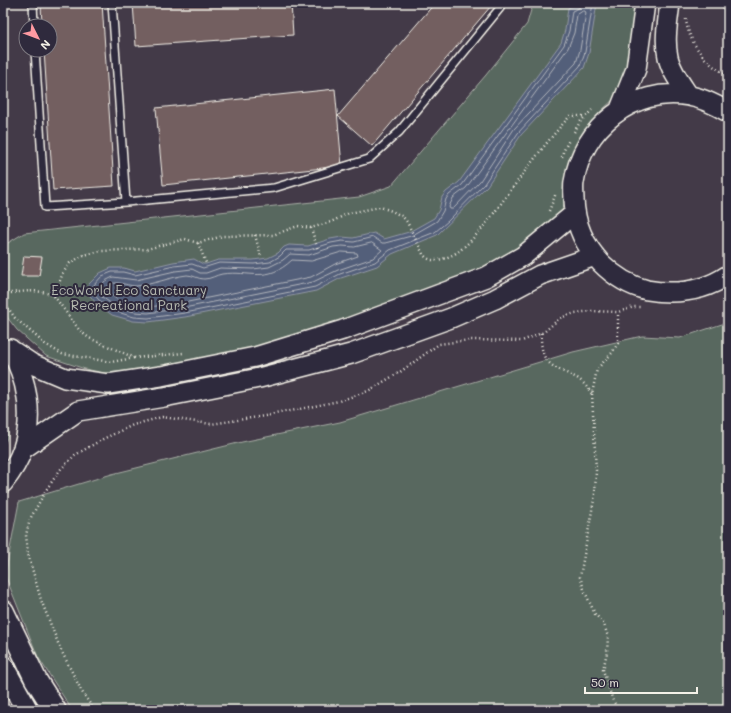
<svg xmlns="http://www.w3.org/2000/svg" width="731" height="713" viewBox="0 0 731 713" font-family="Mali,sans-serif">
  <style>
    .green { fill: #59685f; stroke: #a6aca4 }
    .water { fill: #525e7a; stroke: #9399a6 }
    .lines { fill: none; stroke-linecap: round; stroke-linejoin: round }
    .shore { stroke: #b3b6bc; stroke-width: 1 }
    .building { fill: #735e60; stroke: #f4f1e8 }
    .lane-casing { stroke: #f4f1e8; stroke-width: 10 }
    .secondary-casing { stroke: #f4f1e8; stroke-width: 22 }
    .primary-casing { stroke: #f4f1e8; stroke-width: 24 }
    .path { stroke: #f4f1e8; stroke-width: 2.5; stroke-dasharray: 1 3; stroke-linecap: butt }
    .lane { stroke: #2f2a3d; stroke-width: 7 }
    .secondary { stroke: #2f2a3d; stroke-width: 19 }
    .primary { stroke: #2f2a3d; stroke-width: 21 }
    .labels { text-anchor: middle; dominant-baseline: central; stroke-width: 4; stroke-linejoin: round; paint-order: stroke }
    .park-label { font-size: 13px; fill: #b6bab1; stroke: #2f2a3d }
  </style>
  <rect width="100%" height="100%" fill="#433a48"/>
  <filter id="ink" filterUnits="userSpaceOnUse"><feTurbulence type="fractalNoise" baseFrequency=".025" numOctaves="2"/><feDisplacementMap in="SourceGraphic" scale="8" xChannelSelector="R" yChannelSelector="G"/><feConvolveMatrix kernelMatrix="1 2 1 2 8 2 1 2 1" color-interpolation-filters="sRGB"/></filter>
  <g filter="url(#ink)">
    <!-- green -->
    <path class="green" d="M533 3H640L633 61 615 98 601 111 578 143 568 192 562 211 518 251 446 286 315 334 215 357 142 370 104 373 85 369 46 356 17 330 3 312V246L24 233 359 197 391 186 486 75 527 24Z
      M728 322V710H72L38 657 5 575 19 502 112 474 242 442 340 422 573 352 642 336 680 338Z
      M3 381 9 399 8 435 3 448Z"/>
    <!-- water -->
    <path class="water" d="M577 3H597L589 53 584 68 521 135 487 186 437 235 392 254 377 266 341 278 316 291 185 317 148 322 133 321 112 315 96 303 87 292 89 284 100 273 111 268H124L135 271 173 262 194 259 203 264H206L218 260H253L268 258 278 253 284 247 289 245 308 246 330 239 342 237 353 238 374 233 384 239 409 232 434 218 439 210 442 197 446 192 459 182 561 43 565 30 568 8 576 5Z"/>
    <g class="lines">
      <!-- shore -->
      <path class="shore" d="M580 3 579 8 572 11 569 31 564 45 462 185 449 195 446 199 443 211 437 221 411 236 385 243H382L373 237 354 242 342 241 331 243 309 250H286L280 256 270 262 254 264 219 263 203 268 192 264 174 266 135 275 123 272H112L102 276 93 286 92 292 99 300 114 311 134 317 148 318 185 313 315 287 340 274 375 262 390 250 435 232 448 221 484 184 518 133 580 66 585 52 593 3
        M583 11H585L586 13 580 50 576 63 514 129 480 181 453 209H450L449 207 453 198 466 188 568 48 574 33 577 15Z
        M372 243 382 250 373 258 338 270 313 282 184 308 148 313 135 312 116 307 102 297 97 290 105 281 113 277 136 280 175 271 192 269 200 273H206L220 268 253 269 269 267 283 260 290 254 309 255 333 247 342 246 354 247Z
        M342 252 357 253 358 256 335 264 311 277 183 303 148 307 136 306 119 301 105 290C112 277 125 286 136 286 152 285 170 277 187 275 193 275 198 279 204 279 211 279 216 275 222 274 251 270 266 284 292 260L311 261Z"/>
    </g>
    <!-- building -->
    <path class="building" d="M41 3H102L114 186 53 190 44 50H50V26H42Z
      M133 3H291L293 35 136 46Z
      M435 3H488L491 6 372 146 338 116Z
      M335 89 342 166 163 185 156 108Z
      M24 256 42 257 39 276H21Z"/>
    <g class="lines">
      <defs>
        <path id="lane" d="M33 3 34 26
          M112 3 126 202
          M35 50 45 207 126 202 274 188 369 159 399 132 500 8V3"/>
        <path id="secondary" d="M670 3C668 21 664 39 668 57 671 71 681 84 689 96
          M620 109 636 69 645 3
          M728 112C716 105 703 98 689 96 633 86 582 128 574 182 573 188 574 195 574 200 575 224 584 245 601 263 613 275 630 286 647 290 676 295 703 292 728 275
          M11 350 32 364 65 378 108 384 161 376 255 357 343 330 486 277 523 256 575 213
          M23 449 78 411 164 397 259 378 351 354 451 318 495 299 540 275 595 256
          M3 483C11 473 19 460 23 448 34 416 27 378 10 349"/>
        <path id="primary" d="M3 611 36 680 55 710
          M3 667 27 710"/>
      </defs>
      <!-- lane casing -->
      <use href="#lane" class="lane-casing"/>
      <!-- secondary casing -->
      <use href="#secondary" class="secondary-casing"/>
      <!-- primary casing -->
      <use href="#primary" class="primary-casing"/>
      <!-- path -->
      <path class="path" d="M686 19C687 35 699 55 712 65 717 69 723 72 728 76
        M574 132 580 122 592 110
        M562 157 563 152 569 140
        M549 211 556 193
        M311 228 318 250
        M255 235 261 257
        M198 243 206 263
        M3 294C20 292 39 288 54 296L80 331 89 338 135 358 183 353
        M54 296 63 273 70 263 84 255 101 251 147 249 185 239 198 243 223 236 273 235 298 226 311 228 331 222 349 213 380 207 392 211 403 217 407 222 423 254C425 257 429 260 433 260 440 261 454 255 459 251 477 237 492 216 505 198 526 170 546 142 570 116H584
        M3 301 15 318 45 344 62 354 111 362 134 358
        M541 333C541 341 541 350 545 358 552 369 566 372 577 378 583 382 588 388 592 394L597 369 612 353 618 343V312
        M592 394 596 470 595 494 580 577 585 592 595 614 604 624 608 637 607 652 603 670 613 701 619 710
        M94 710 82 692 60 648 41 600 28 554 26 535 30 519 46 490 61 469 75 455 103 439 133 425 162 417 211 424 265 416 339 401 368 391 400 372 439 344 470 340 522 341 544 332 560 318 575 313 592 311 618 312 634 307H640"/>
      <!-- lane -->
      <use href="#lane" class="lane"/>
      <!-- secondary -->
      <use href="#secondary" class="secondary"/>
      <!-- primary -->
      <use href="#primary" class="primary"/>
    </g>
  </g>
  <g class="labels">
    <!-- park labels -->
    <g class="park-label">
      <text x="129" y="289">EcoWorld Eco Sanctuary<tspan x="129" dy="15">Recreational Park</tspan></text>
    </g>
  </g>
  <!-- margin -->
  <rect width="731" height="713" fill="none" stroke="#2f2a3d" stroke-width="16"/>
  <rect x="8" y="8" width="715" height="697" fill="none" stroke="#f4f1e8" stroke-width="1.5" filter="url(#ink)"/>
  <!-- north arrow -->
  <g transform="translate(38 38) rotate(132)"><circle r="19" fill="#2f2a3d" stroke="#7e7a81"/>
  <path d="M0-3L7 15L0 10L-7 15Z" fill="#ff9aa2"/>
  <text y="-6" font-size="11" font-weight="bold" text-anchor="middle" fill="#f4f1e8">N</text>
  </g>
  <!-- scale -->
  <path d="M585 687v6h112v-6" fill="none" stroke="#f4f1e8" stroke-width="2"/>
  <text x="591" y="687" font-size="12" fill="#f4f1e8" stroke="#2f2a3d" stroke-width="3" paint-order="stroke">50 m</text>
</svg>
